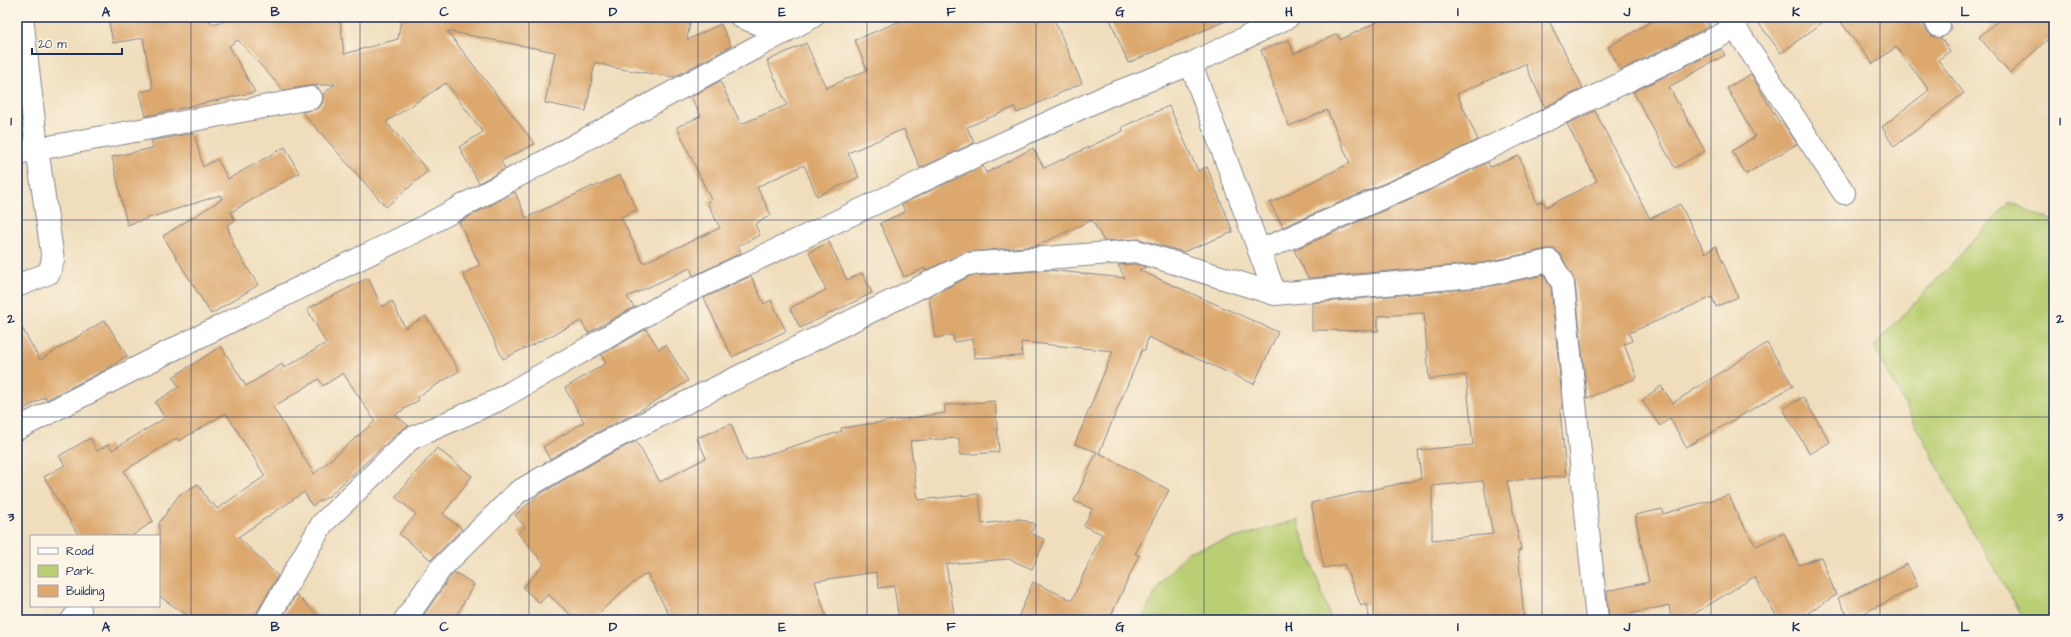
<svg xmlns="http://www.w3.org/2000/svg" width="2071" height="637" viewBox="0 0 2071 637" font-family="'Architects Daughter',sans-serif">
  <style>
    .green { fill: #bacf73; stroke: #6a7f68 }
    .building { fill: #dca86e; fill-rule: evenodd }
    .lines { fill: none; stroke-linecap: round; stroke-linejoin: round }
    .minor-casing { stroke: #85868c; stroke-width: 24 }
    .minor { stroke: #fff; stroke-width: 22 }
    .grid { fill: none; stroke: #1b2f5e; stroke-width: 1; stroke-opacity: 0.55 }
    .neatline { fill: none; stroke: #1b2f5e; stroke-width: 1.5 }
    .grid-label { font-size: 13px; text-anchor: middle; font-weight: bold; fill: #1b2f5e }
  </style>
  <rect width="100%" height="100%" fill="#fcf5e5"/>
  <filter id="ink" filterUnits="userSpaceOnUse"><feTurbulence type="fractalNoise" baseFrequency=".025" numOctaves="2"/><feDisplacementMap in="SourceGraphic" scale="8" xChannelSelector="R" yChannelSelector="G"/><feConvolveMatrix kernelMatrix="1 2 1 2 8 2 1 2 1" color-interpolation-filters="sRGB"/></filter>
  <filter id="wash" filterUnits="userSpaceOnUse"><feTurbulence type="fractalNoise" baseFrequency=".012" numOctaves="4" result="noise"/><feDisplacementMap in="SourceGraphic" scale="16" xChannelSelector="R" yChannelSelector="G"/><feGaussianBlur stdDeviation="0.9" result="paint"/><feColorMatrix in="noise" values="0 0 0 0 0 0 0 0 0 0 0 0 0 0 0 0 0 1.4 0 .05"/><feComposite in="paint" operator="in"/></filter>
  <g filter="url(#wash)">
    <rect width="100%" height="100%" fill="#efddbb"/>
    <!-- green -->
    <path class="green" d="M2010 202 2054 222V620H2025L1968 524 1874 346Z
      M1297 520 1331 620H1141L1160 584 1187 552Z"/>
    <g id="blocks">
      <!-- building -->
      <path class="building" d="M108 17H210L211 24 244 17H340L344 54 398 39 401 17H437L438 19V17H691L687 40 721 24 731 46 674 77 614 68 595 62 586 111 545 103 555 52 447 31 535 144 501 161 505 169 479 183 459 147 483 132 446 83 386 122 428 171 386 207 302 112 319 108 323 102V94L335 84 309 86 283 90 238 40 229 46 255 92 146 116 140 92 153 89 143 38 113 43Z
        M910 17H1053L1082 83 1017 113 1015 107 967 127 974 143 920 168 904 129 848 153 859 177 817 196 804 165 757 187 771 215 755 224 760 235 738 246 741 253 693 276 690 268 627 297 634 307 588 333 581 321 503 359 463 274 480 265 459 222 515 192 526 218 593 186 594 187 620 175 637 210 621 217 643 263 720 228 707 202 711 200 677 127 701 116 691 97 720 81 741 124 787 105 767 61 806 43 826 88 867 70 855 40Z
        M1109 17H1235L1128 63Z
        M1387 17H1547L1583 88 1545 107 1525 64 1457 94 1478 140 1420 168 1283 227 1270 203 1350 163 1327 110 1289 126 1273 86H1274L1261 50 1289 40 1294 54 1337 34 1340 40Z
        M1659 17H1704L1709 27 1621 70 1608 47Z
        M1754 17H1830L1781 53Z
        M1837 17H1918L1928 32 1933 37 1941 38 1950 51 1938 60 1964 93 1894 147 1882 127 1929 90 1896 47 1873 64Z
        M2002 17H2054V34L2010 73 1979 37Z
        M1721 49 1725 55 1669 87 1705 151 1675 168 1633 92Z
        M1751 74 1779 122 1782 121 1797 144 1746 174 1732 151 1755 137 1727 88Z
        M1169 106 1198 171 1207 167 1233 232 1183 252 1139 239 1104 241 1092 220 1036 246 966 252 925 271V268L904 277 880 223 905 212 902 204 983 166 986 173 1033 148 1044 168 1123 131 1122 127Z
        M1595 111 1650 219 1680 204 1705 253 1716 246 1738 297 1716 307 1712 297 1629 333 1632 341 1624 344 1637 378 1587 398 1575 283 1561 255 1555 249H1547L1483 263 1308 278 1294 250 1430 190 1488 162 1490 167 1519 156 1537 204 1543 201 1546 207 1597 181 1567 124Z
        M194 133 203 167 217 159 228 179 285 147 299 173 231 212 235 221 227 225 234 246 258 285 211 314 163 236 222 199 220 195 127 225 112 157 153 148 151 141Z
        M829 242 847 280 862 273 872 293 800 328 790 308 826 290 809 252Z
        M1135 264 1146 267 1139 270 1278 332 1254 384 1148 337 1145 350H1142L1099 453 1169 490 1135 554 1139 555 1110 618 1114 620H1017L1033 582 1072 600 1102 534 1084 526 1092 509 1074 501 1097 452 1075 444 1113 351 1021 342 1022 356 974 358 973 339 954 342 953 335 935 338 929 297 970 276 1048 270 1125 278 1118 265Z
        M1544 275 1551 288 1563 408 1560 409 1566 476 1507 481 1521 550 1518 551 1524 620H1370L1366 604 1361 606 1344 564 1324 568 1311 503 1421 479 1418 450 1473 445 1466 375 1429 379 1424 313 1378 316V331L1312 330V303L1486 287ZM1483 481 1493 534 1432 540V486Z
        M751 276 764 304 771 300 786 331 732 357 704 298Z
        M368 278 382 307 392 301 405 328 426 316 459 371 417 397 419 400 395 415 409 426 401 430 329 496 312 506 304 492 238 537 278 576 256 614 255 620H194L159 596V523L179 495 198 484 210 504 212 502 217 509 265 476 226 413 179 441 177 438 124 471 153 521 132 536H79L44 477 65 465 59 456 90 438 97 451 109 444 112 450 165 418 155 402 179 387 173 377 221 346 246 386 282 364 284 368 326 343 307 309ZM343 373 375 421 314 474 273 407 319 379 323 386Z
        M17 319 40 360 105 320 127 356 105 370 46 400 45 397 17 413Z
        M646 329 659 349 666 345 688 381 634 414 588 437 550 459 543 447 584 422 565 388 606 363 601 355Z
        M1767 343 1793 386 1686 447 1670 418 1660 426 1642 400 1661 386 1673 403Z
        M1803 397 1830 442 1810 454 1783 409Z
        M995 401 999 452 960 455 959 438 910 441 918 500 979 494 982 524 1020 519 1035 524 1031 533 1045 540 1032 569 1009 559 946 564 955 620H899L894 586 879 588 876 572 815 581 827 620H672L647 573 625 589 592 620H576L548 594 540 603 523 588 544 564 518 533 525 527 515 515 540 494 600 459 636 441 660 482 706 458 697 438 731 424 746 461 842 431 841 428 945 413V405Z
        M437 448 472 476 443 514 462 529 431 560 399 534 416 514 395 497Z
        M1729 495 1739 518 1756 546 1784 533 1799 565 1821 557 1836 595 1797 620H1779L1754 577 1684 620H1671L1669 605 1609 619 1607 591 1649 582 1635 515 1662 509 1663 514Z
        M1907 564 1918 586 1850 620 1838 598Z
        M454 572 474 584 454 620H420Z
        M296 594 322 620H281Z"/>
    </g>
  </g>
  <g filter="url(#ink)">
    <use href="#blocks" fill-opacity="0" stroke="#85868c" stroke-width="1"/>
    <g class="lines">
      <defs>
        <path id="minor" d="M741 17 784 33
          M1728 17 1844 193
          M1934 17 1939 26
          M1191 64 1275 294 1485 275 1550 261 1563 284 1597 620
          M17 153 311 98
          M1259 251 1425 179 1736 28
          M17 286 49 273 53 260 37 148 22 17
          M17 429 170 351 416 231 812 17
          M72 620 80 610
          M267 620 322 524 410 439 496 401 675 298 960 163 1107 96 1191 64 1288 17
          M405 620 440 569 518 492 594 448 967 264 1136 251 1275 294"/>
      </defs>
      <!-- minor casing -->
      <use href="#minor" class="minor-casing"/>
      <!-- minor -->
      <use href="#minor" class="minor"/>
    </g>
  </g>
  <!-- grid -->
  <path class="grid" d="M191 17V620M360 17V620M529 17V620M698 17V620M867 17V620M1036 17V620M1204 17V620M1373 17V620M1542 17V620M1711 17V620M1880 17V620M17 220H2054M17 417H2054"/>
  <!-- margin -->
  <rect width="2071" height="637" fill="none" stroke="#fcf5e5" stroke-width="44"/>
  <!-- legend -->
  <rect x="30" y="535" width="130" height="72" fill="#fcf5e5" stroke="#a2a6af"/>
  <rect x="38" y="548" width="20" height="6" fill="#ffffff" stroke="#a2a6af"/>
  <text x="66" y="555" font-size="12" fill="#1b2f5e">Road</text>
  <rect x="38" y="565" width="20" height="12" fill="#bacf73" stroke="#a2a6af"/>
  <text x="66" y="575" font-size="12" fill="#1b2f5e">Park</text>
  <rect x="38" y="585" width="20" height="12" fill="#dca86e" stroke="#a2a6af"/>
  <text x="66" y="595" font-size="12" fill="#1b2f5e">Building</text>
  <!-- scale -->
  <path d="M32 48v6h90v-6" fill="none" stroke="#1b2f5e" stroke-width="2"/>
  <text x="38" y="48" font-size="12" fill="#1b2f5e" stroke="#fcf5e5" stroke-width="3" paint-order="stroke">20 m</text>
  <rect x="22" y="22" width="2027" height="593" class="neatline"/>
  <g class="grid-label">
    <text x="106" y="16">A</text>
    <text x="275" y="16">B</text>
    <text x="444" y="16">C</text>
    <text x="613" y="16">D</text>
    <text x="782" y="16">E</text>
    <text x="951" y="16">F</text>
    <text x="1120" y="16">G</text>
    <text x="1289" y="16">H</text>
    <text x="1458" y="16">I</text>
    <text x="1627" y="16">J</text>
    <text x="1796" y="16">K</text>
    <text x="1965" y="16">L</text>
    <text x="11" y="125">1</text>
    <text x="2060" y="125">1</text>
    <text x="11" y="323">2</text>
    <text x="2060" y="323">2</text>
    <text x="11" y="521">3</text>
    <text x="2060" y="521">3</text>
    <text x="106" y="631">A</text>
    <text x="275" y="631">B</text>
    <text x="444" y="631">C</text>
    <text x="613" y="631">D</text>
    <text x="782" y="631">E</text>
    <text x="951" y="631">F</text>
    <text x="1120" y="631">G</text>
    <text x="1289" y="631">H</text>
    <text x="1458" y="631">I</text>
    <text x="1627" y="631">J</text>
    <text x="1796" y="631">K</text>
    <text x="1965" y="631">L</text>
  </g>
</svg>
